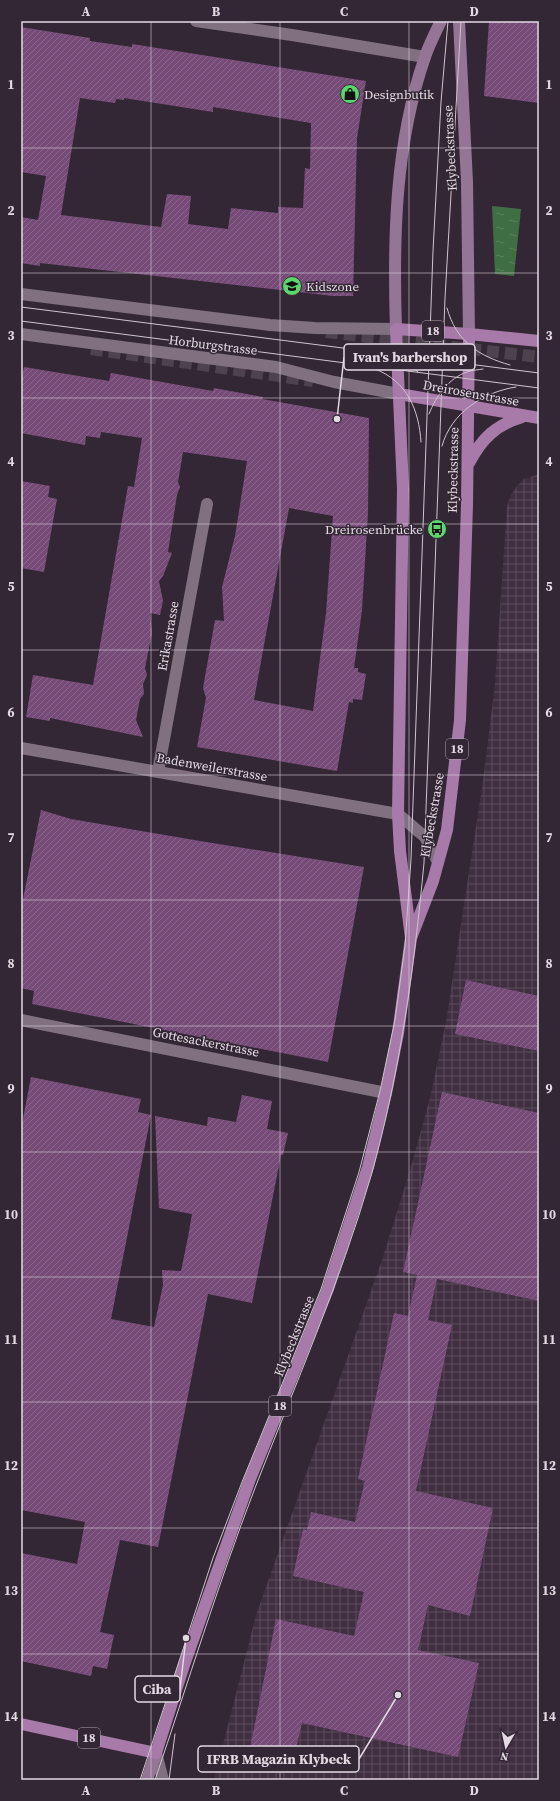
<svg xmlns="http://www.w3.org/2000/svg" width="560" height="1801" viewBox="0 0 560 1801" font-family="'Source Serif 4',serif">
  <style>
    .industrial { fill: url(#industrial-grid) }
    .water { fill: url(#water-ripples) }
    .building { fill: url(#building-hatch); fill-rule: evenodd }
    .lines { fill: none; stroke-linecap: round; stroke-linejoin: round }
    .highway-tunnel { stroke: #4e424f; stroke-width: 12; stroke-dasharray: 12 6; stroke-linecap: butt }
    .street { stroke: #807080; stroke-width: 12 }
    .secondary { stroke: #947595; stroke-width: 12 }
    .primary { stroke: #a87aaa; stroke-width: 12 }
    .tram { stroke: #cdc4cd; stroke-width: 1 }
    .grid { fill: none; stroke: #e2d9e2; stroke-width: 1; stroke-opacity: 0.55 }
    .labels { text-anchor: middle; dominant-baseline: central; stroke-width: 3; stroke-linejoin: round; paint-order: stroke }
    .shield { fill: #342735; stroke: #aea4ae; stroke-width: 1 }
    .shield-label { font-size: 12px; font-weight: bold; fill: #e2d9e2 }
    .poi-label { font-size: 13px; fill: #e2d9e2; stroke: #342735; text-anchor: start }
    .street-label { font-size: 13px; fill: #e2d9e2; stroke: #342735 }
    .leader { fill: none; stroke: #e2d9e2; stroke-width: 1.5 }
    .callout-dot { fill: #e2d9e2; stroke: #342735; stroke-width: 1.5 }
    .callout { fill: #342735; stroke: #e2d9e2; stroke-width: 1.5 }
    .callout-label { font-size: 14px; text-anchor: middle; font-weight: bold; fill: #e2d9e2 }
    .neatline { fill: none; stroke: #e2d9e2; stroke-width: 1.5 }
    .grid-label { font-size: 13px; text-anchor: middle; font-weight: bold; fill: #e2d9e2 }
  </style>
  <defs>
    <pattern id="industrial-grid" width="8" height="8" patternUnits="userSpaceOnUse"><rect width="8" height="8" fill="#402e41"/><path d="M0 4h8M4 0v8" fill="none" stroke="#5b4c5c"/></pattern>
    <pattern id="water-ripples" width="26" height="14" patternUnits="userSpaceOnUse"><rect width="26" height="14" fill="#3e6e42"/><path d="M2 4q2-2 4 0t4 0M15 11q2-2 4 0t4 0" fill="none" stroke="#5a825d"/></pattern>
    <pattern id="building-hatch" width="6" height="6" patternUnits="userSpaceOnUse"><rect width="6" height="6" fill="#764b78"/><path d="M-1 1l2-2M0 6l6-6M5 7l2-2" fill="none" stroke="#89648b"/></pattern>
  </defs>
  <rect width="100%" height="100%" fill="#342735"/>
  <!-- industrial -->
  <path class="industrial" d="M539 474V1780H214L256 1615 382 1260 410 1170 430 1098 446 1022 483 781 495 684 507 506 511 495 517 486 524 479Z"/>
  <!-- water -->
  <path class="water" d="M492 206 521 209 514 276 495 274Z"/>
  <!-- building -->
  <path class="building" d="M489 21H539V103L484 96Z
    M21 27 90 38V41L132 47V44L366 81 357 138 353 296H333L40 263V266L21 263V217L38 220 46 176 21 172ZM80 98 115 103 116 99 124 100V98L213 112V107L311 123 310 169 305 168 303 208 278 207V213L231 208 228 229 188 224 191 196 167 194 161 227 61 215Z
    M24 367 109 381 111 373 213 391 214 388 263 397 262 399 369 418 368 513 362 610 354 668H358V672L366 674 362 700 353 699V703L349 702 337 771 197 747 206 698 203 688 215 620 224 621 222 587 235 536 247 461 183 452 178 482 180 487 177 495 168 552 172 553 163 576 159 581 163 601 160 615 150 613 152 633 145 668 147 675 143 684 144 694 140 699 136 720 143 737 50 718V721L26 717 33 675 93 685 128 486 134 487 142 438 101 432 100 438 86 436 85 445 21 433V381ZM289 508 333 516 326 613 313 711 254 700Z
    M21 481 50 486 48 497 57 499 44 572 21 568Z
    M41 810 71 819 200 841 364 867 328 1062 32 1004 34 991 21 988V909Z
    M466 980 539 996V1051L455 1034Z
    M31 1077 141 1099 138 1112 151 1115 111 1319 154 1327 163 1285 162 1270 181 1271 188 1237 192 1214 159 1208 155 1116 207 1126 208 1117 236 1122 242 1095 272 1101 267 1129 288 1133 283 1155H281L252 1303 208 1294 158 1547 120 1540 100 1632 114 1635 107 1669 93 1666 91 1676 21 1661V1553L77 1564 85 1522 21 1510V1129Z
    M442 1092 539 1113V1301L437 1279 428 1320 452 1325 416 1491 493 1508 470 1616 428 1605 418 1650 479 1663 458 1757 302 1723 294 1757 250 1748 276 1619 354 1636 364 1592 293 1576 303 1529 307 1530 311 1512 355 1522 365 1481 358 1479 394 1313 408 1316 417 1275 403 1272Z"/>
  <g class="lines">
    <!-- highway-tunnel -->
    <path class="highway-tunnel" d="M326 332 539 357
      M91 349 313 381"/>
    <!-- street -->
    <path class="street" d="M196 21 292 35 425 57
      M21 294 270 325 315 328 396 329
      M21 334 276 367 334 382 399 394
      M21 748 398 814 425 837 438 862
      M158 772 207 504
      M21 1020 386 1093
      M156 1753 163 1780"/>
    <!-- secondary -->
    <path class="secondary" d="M459 21 467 182 469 334
      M396 329C393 239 395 143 425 57 429 45 435 33 441 21
      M147 1780 156 1753"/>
    <!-- primary -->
    <path class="primary" d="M399 394 539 418
      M469 463C482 438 496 425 522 417
      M411 938 433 881 447 830 460 720 467 505 469 334
      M21 1724 156 1753 184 1665 250 1479 328 1289 368 1167 386 1093 398 1033 411 938 400 851 398 814 403 489 396 329 469 334 539 341"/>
    <!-- tram -->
    <path class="tram" d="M21 307 539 373
      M447 308C456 341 478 356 510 365
      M21 321 539 388
      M395 357 408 364 418 372
      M375 369C407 381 419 410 421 442
      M429 414C436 396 449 378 467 372 472 370 478 370 483 369
      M442 446C451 413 483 392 516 387
      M140 1780 213 1558 242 1482 321 1289 359 1172 380 1091 395 1020 405 946 411 859 433 251 441 102 448 21
      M155 1780C188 1683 218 1584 255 1488 295 1385 340 1283 371 1176 400 1073 414 969 424 863L445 298 461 21
      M169 1780 175 1734"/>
  </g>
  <!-- grid -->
  <path class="grid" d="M151 21V1780M280 21V1780M409 21V1780M21 148H539M21 273H539M21 398H539M21 524H539M21 650H539M21 775H539M21 900H539M21 1026H539M21 1152H539M21 1277H539M21 1402H539M21 1528H539M21 1654H539"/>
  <!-- icons -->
  <defs>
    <symbol id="shop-disc" viewBox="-11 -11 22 22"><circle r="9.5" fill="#5dd56d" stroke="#342735"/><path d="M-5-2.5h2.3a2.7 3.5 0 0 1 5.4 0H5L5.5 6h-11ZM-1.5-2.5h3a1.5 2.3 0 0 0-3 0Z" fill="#111"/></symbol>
    <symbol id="school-disc" viewBox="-11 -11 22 22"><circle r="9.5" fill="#5dd56d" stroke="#342735"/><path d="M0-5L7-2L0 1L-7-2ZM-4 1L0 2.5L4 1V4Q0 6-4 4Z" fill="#111"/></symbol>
    <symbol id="bus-disc" viewBox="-11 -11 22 22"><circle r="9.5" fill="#5dd56d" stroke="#342735"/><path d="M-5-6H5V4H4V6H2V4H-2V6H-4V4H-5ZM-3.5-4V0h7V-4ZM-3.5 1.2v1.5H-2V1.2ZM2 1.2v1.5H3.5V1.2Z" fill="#111"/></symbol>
  </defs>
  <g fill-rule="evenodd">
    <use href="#shop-disc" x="339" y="83" width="22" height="22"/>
    <use href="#school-disc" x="281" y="275" width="22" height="22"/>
    <use href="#bus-disc" x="426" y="518" width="22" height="22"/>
  </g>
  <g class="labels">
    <!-- shield labels -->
    <g class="shield">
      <rect x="422" y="321" width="22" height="20" rx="3"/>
      <rect x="446" y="739" width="22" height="20" rx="3"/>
      <rect x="269" y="1396" width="22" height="20" rx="3"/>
      <rect x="78" y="1728" width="22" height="20" rx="3"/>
    </g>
    <g class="shield-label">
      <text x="433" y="331">18</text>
      <text x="457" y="749">18</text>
      <text x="280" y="1406">18</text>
      <text x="89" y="1738">18</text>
    </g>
    <!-- poi labels -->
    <g class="poi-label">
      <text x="364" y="94">Designbutik</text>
      <text x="306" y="286">Kidszone</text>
      <text x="423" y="529" text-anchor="end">Dreirosenbrücke</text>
    </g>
    <!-- street labels -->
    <g class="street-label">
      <text transform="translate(450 148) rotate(-93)">Klybeckstrasse</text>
      <text transform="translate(213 345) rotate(7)">Horburgstrasse</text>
      <text transform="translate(471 393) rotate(10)">Dreirosenstrasse</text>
      <text transform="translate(453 470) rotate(-89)">Klybeckstrasse</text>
      <text transform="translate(168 636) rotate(-80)">Erikastrasse</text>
      <text transform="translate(212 767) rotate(10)">Badenweilerstrasse</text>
      <text transform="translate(432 815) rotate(-80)">Klybeckstrasse</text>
      <text transform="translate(206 1042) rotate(11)">Gottesackerstrasse</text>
      <text transform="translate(294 1336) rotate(-68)">Klybeckstrasse</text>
    </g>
  </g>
  <!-- callouts -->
  <path class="leader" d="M337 419L344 357M186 1638L180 1689M398 1695L359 1759"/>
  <g class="callout-dot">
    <circle cx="337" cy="419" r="4"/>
    <circle cx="186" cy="1638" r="4"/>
    <circle cx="398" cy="1695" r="4"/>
  </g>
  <g class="callout">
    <rect x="344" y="344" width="131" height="26" rx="4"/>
    <rect x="135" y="1676" width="45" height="26" rx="4"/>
    <rect x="198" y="1746" width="161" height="26" rx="4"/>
  </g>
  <g class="callout-label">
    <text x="410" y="362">Ivan's barbershop</text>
    <text x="157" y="1694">Ciba</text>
    <text x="279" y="1764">IFRB Magazin Klybeck</text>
  </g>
  <!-- border -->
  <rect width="560" height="1801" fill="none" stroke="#342735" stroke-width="44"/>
  <!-- north arrow -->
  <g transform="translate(506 1747) rotate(189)" stroke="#342735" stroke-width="3" paint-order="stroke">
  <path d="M0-3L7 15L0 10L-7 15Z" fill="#e2d9e2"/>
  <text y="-6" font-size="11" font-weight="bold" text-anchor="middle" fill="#e2d9e2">N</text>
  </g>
  <rect x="22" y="22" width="516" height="1757" class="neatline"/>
  <g class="grid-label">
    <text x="86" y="16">A</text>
    <text x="216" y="16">B</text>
    <text x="344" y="16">C</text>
    <text x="474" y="16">D</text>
    <text x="11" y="89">1</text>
    <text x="549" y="89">1</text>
    <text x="11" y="215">2</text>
    <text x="549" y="215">2</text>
    <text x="11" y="340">3</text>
    <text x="549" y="340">3</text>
    <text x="11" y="466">4</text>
    <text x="549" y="466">4</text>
    <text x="11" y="591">5</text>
    <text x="549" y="591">5</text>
    <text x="11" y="717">6</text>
    <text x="549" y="717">6</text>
    <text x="11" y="842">7</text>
    <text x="549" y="842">7</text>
    <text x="11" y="968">8</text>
    <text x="549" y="968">8</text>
    <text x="11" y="1093">9</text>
    <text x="549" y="1093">9</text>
    <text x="11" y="1219">10</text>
    <text x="549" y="1219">10</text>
    <text x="11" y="1344">11</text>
    <text x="549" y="1344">11</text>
    <text x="11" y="1470">12</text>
    <text x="549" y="1470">12</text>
    <text x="11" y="1595">13</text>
    <text x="549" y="1595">13</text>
    <text x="11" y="1721">14</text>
    <text x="549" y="1721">14</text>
    <text x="86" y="1795">A</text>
    <text x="216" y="1795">B</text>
    <text x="344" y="1795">C</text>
    <text x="474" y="1795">D</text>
  </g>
</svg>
